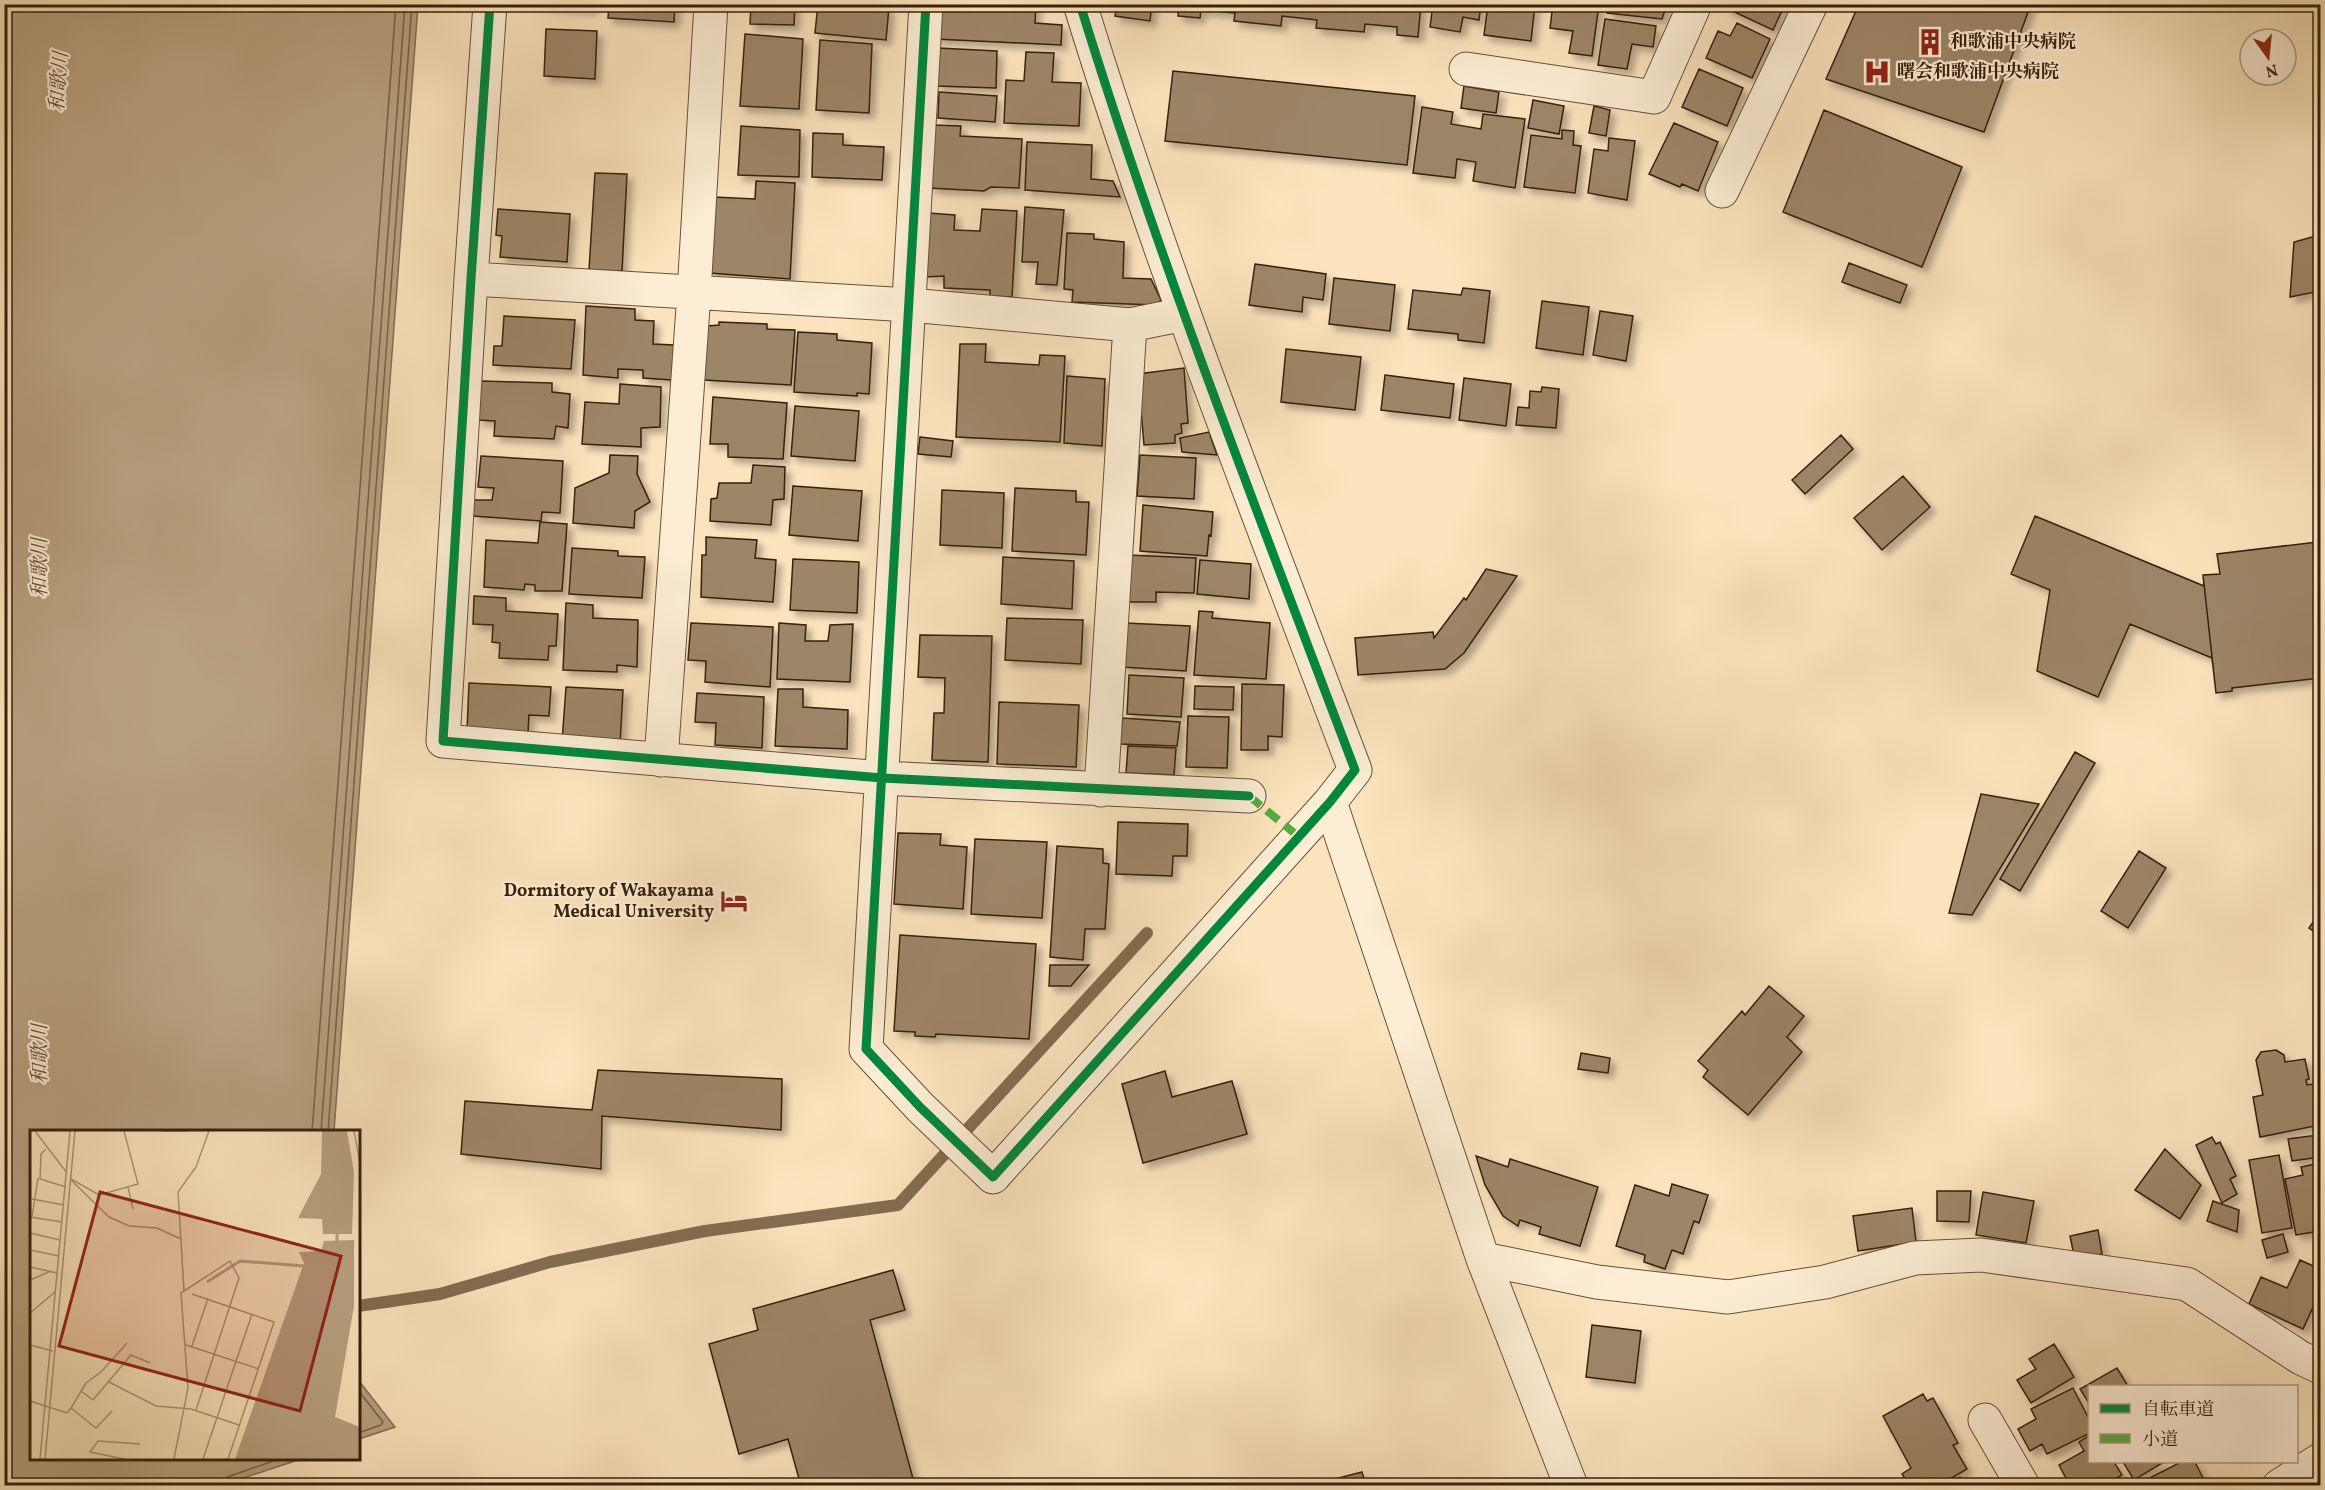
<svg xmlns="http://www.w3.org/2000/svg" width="2325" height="1490" viewBox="0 0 2325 1490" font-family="Vollkorn,'Noto Serif JP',serif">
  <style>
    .water { fill: #b8a180; stroke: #846d51; stroke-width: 1.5 }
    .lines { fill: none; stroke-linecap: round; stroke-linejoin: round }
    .shore { stroke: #786046; stroke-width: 1.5 }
    .stream { stroke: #846d51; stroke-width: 12 }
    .building { fill: #9d8668; stroke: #37200b; stroke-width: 1.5; filter: url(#shadow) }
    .street-casing { stroke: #685138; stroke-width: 35 }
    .street { stroke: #fcedd4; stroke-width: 33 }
    .quiet { stroke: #55aa41; stroke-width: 8; stroke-dasharray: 15 8; stroke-linecap: butt }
    .cycleway-casing { stroke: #fcedd4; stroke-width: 13 }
    .cycleway { stroke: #00873e; stroke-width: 9 }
    .labels { text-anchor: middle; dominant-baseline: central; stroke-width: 4.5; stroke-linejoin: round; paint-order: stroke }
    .poi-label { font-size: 18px; font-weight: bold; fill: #37200b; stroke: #fcedd4; text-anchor: start }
    .water-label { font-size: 20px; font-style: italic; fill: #644d34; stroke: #fcedd4 }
    .inset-river { fill: none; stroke: #b8a180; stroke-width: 3 }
    .inset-road { fill: none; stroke: #ad9676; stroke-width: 1.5 }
    .view { fill: #8f2418; fill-opacity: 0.15; stroke: #8f2418; stroke-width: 3 }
    .inset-edge { fill: none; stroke: #37200b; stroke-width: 3 }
  </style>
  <defs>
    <filter id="shadow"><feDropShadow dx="5.5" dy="5.5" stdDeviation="3" flood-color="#0004"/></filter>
  </defs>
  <rect width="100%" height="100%" fill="#fbe4bd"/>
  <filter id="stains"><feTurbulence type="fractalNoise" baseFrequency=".00333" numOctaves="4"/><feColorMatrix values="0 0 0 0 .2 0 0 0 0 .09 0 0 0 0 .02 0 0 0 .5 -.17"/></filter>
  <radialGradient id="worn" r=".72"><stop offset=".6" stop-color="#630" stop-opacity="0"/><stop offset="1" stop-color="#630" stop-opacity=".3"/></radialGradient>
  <!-- water -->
  <path class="water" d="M5 4 418 5 334 1131 32 1132V1458L301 1459 222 1485H5Z
    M359 1381 395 1427 359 1439Z"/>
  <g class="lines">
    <!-- shore -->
    <path class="shore" d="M312 1132 396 4
      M321 1132 405 4
      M328 1132 412 4
      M358 1390 383 1422 381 1425 358 1433
      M223 1486 227 1477 282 1458"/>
    <!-- stream -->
    <path class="stream" d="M358 1306 440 1294 550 1262 705 1231 898 1205 1147 933"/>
  </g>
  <!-- building -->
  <path class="building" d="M532 4H593L592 9Z
    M609 4H675L674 22 608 18Z
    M751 4H795L794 25 750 24Z
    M818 4 889 7 886 40 815 33Z
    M937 4H1036L1035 23 1062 25 1061 45 935 39Z
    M1117 4H1152L1150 21 1115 16Z
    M1179 4H1421L1418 37 1397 35V27L1365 24 1364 32 1316 28 1317 20 1282 16 1281 26 1234 21 1235 13 1201 10 1200 18 1178 16Z
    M1433 4H1481L1479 20 1463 17 1460 32 1430 27Z
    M1488 4H1535L1531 41 1484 35Z
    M1553 4H1599L1592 56 1569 53 1573 31 1550 28Z
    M1608 4H1667L1662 19 1607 13Z
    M1727 4H1785L1773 30 1726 8Z
    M1859 4H2031L1984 132 1826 79Z
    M1605 19 1656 26 1653 47 1632 44 1627 69 1598 65Z
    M1737 23 1770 39 1752 78 1706 58 1718 31 1730 36Z
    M546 29 597 31 595 79 544 76Z
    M745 34 803 39 799 109 740 106Z
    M820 40 872 44 869 113 816 110Z
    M938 48 997 51 996 88 936 86Z
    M1026 52 1054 53 1052 82 1081 83 1079 126 1004 123 1006 80 1024 81Z
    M1699 69 1743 88 1727 126 1682 107Z
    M1173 71 1415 96 1407 165 1165 141Z
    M1464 86 1499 92 1496 113 1461 108Z
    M939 92 997 96 995 122 938 118Z
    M1533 100 1564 106 1559 134 1528 128Z
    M1594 106 1610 110 1606 136 1589 133Z
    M1422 107 1453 112 1451 124 1481 129 1483 114 1525 119 1515 188 1473 181 1476 162 1457 159 1455 178 1413 173Z
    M1824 110 1962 167 1922 267 1783 212Z
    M1674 123 1718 142 1698 191 1682 184 1680 187 1649 174Z
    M932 125 961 126 960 136 1022 139 1019 188 991 187 984 191 929 188Z
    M741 126 800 130 799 177 738 175Z
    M1562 130 1574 131 1573 145 1581 146 1575 193 1524 187 1531 135 1562 139Z
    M813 133 843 134V145L884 147 882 180 812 177Z
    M1609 138 1635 141 1627 200 1588 193 1594 149 1608 151Z
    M1027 142 1092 145 1091 179 1113 181 1120 197 1025 190Z
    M595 173 627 174 622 271 589 270Z
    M756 181 795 183 790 279 709 273 714 197 755 199Z
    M1025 207 1064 210 1057 285 1036 284 1038 262H1022Z
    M498 209 570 214 567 262 500 257 502 236 496 235Z
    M982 209 1017 211 1012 297 990 296V290L944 288V276L925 277 929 213 955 215 954 230 980 231Z
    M1067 233 1094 234V239L1124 242 1123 278 1151 279 1161 300 1157 305 1072 302 1073 290 1064 289Z
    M2316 236 2317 243 2320 242V291L2290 297 2294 242Z
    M1849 263 1907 285 1900 303 1842 282Z
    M1255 264 1326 274 1323 300 1303 297 1302 312 1249 305Z
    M1334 278 1395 285 1390 331 1329 324Z
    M1463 288 1490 291 1484 343 1458 340V334L1408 329 1413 290 1461 295Z
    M1542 301 1589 307 1583 355 1536 348Z
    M586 306 635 309V320L654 321 653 344 674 345 672 380 643 378V370L618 369V378L583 375Z
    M1600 311 1633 316 1626 361 1593 355Z
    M504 316 575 320 571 369 493 365 494 346H502Z
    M719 322 767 324V329L795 330 791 385 704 380 707 326 719 325Z
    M798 332 837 334V340L872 343 869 394 857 393V396L794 392Z
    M960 344H986L985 362 1039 365 1040 355 1065 356 1060 442 956 437Z
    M1286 349 1361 357 1355 410 1281 402Z
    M1184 368 1188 423 1181 424 1182 433 1175 435V443L1144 445 1138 374Z
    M1385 375 1454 384 1450 418 1381 410Z
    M1067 376 1105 379 1102 446 1064 443Z
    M1464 378 1511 384 1506 426 1459 420Z
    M481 381 552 383V392L570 394 568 428 556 426 554 439 494 436 495 421 478 420Z
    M620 384 661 387 660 427 641 428V447L582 444 585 402 619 404Z
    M1542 387 1559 389 1556 428 1516 425 1518 407 1529 408 1530 391 1541 392Z
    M713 397 787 403 783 459 728 457V444H710Z
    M795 406 859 411 855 461 791 456Z
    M1209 432 1217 455 1182 452 1180 438Z
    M1841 435 1853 449 1805 494 1792 480Z
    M920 437 953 441 951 457 918 454Z
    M610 455 638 456 637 474 650 502 635 511 634 528 573 523 575 488 609 473Z
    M1140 455 1196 458 1194 499 1137 496Z
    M481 456 563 461 560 513 542 512 541 521 473 516 474 500H492L494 488 478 487Z
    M753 465 785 467 784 499 773 500 771 525 710 521 711 499 717 498 719 483H751Z
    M1903 476 1930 507 1882 550 1854 518Z
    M793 486 862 491 858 541 789 535Z
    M1015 488 1076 491V502H1089L1086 555 1012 551Z
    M942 490 1004 493 1002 548 940 545Z
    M1143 505 1213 512 1211 536 1209 535 1207 556 1140 551Z
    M2035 516 2204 586 2203 575 2220 574 2217 554 2317 542 2320 572V678L2232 688V691L2216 693 2212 658 2130 624 2098 697 2037 671 2050 590 2011 574Z
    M540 522 567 524 562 591H535V585L525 584 524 590 484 587 486 540 538 543Z
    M706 537 757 540 755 558 776 560 773 602 701 597 702 555H706Z
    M2317 542 2320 572V678L2232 688V691L2216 693 2203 575 2220 574 2217 554Z
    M572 548 618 551V556L645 557 642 598 569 594Z
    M1128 555 1196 558 1194 593 1156 592V602H1126Z
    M1003 557 1074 561 1072 609 1001 604Z
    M793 559 859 562 857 613 790 610Z
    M1200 560 1251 564 1249 599 1197 594Z
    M1486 569 1517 576 1464 653 1445 669 1358 675 1355 638 1433 632 1434 638 1464 598 1466 600Z
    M474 596 506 598V611L558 614 556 646H549L548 660 499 658 500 643 492 642 493 625 473 624Z
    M566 603 593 605V618L638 620 637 667 617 665V672L563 670Z
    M1199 611 1213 612 1212 618 1270 623 1266 679 1194 675Z
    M1007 618 1083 620 1081 664 1005 660Z
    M691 623 773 627 770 687 705 682 706 661 688 660Z
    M779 623 806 625 805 641H828L830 625 853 624 850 682 777 679Z
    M1125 623 1190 626 1186 671 1122 667Z
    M920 635 992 636 988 762 932 760 934 713H944L945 678 918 677Z
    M1129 675 1184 678 1181 717 1127 714Z
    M469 683 551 687 549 716 529 715 528 733 467 730Z
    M1242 684 1284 685 1282 737 1268 736V750H1241Z
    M1195 686 1234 687 1233 710 1194 709Z
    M566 687 623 690 620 745 562 742Z
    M778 689H803V707L848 710 847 749 775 746Z
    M697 693 764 697 762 748 715 745 716 723 695 722Z
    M999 702 1079 705 1076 767 997 764Z
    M1188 716 1229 717 1227 768 1186 767Z
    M1122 718 1180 722 1177 746 1120 744Z
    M1128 746 1176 748 1174 775 1126 773Z
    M2075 752 2095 763 2020 891 2000 879Z
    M1981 794 2039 804 1972 915 1949 913Z
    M1118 822 1188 824 1187 856H1173L1172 876 1116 874Z
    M898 833 941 834 940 845 967 847 963 909 894 904Z
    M975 839 1047 842 1042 918 971 914Z
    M1057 846 1103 849V863L1109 864 1105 929H1085L1083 960 1050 957Z
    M2139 851 2166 868 2128 928 2101 911Z
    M2320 912V936L2309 928Z
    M900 935 1036 944 1029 1039 936 1034 935 1037 915 1036V1032L894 1031Z
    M1050 965H1089L1071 986H1049Z
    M1769 986 1804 1016 1787 1037 1802 1052 1748 1115 1703 1077 1708 1070 1698 1061 1742 1011 1745 1015Z
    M2276 1050 2284 1055 2285 1062 2305 1059 2309 1079 2306 1080 2307 1085 2320 1083V1125L2260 1137 2253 1097 2263 1095 2256 1060 2261 1052Z
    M1581 1053 1610 1058 1608 1073 1578 1069Z
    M598 1070 782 1079 781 1130 602 1116 601 1169 461 1154 465 1101 592 1110Z
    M1165 1071 1172 1097 1232 1081 1247 1134 1143 1163 1122 1084Z
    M2318 1135 2320 1157 2292 1161 2288 1139Z
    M2212 1137 2216 1144 2220 1142 2236 1176 2230 1179 2237 1194 2222 1203 2196 1145Z
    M2165 1149 2201 1185 2180 1219 2135 1190Z
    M2279 1155 2292 1228 2262 1233 2249 1160Z
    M1476 1156 1508 1167 1510 1159 1598 1187 1580 1246 1539 1234 1541 1227 1520 1220 1518 1226 1503 1216 1485 1185Z
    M2320 1163V1231L2296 1235 2285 1179 2303 1175 2301 1167Z
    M1672 1184 1708 1195 1699 1223 1694 1221 1683 1254 1672 1250 1665 1269 1644 1262 1645 1255 1616 1246 1635 1185 1669 1196Z
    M1937 1191H1971L1969 1222 1937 1221Z
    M1983 1192 2034 1201 2026 1243 1976 1235Z
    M2213 1201 2239 1210 2237 1232 2207 1221Z
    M1912 1208 1916 1242 1858 1251 1853 1216Z
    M2098 1230 2102 1254 2075 1260 2070 1236Z
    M2283 1234 2288 1252 2267 1258 2262 1240Z
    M2300 1260 2320 1269V1292L2303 1329 2249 1304 2261 1277 2287 1288Z
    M893 1270 905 1310 870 1320 915 1486H801L788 1439 739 1454 709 1344 758 1330 753 1309Z
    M1592 1325 1641 1331 1635 1383 1586 1377Z
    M2054 1344 2074 1377 2031 1403 2017 1380 2036 1369 2029 1359Z
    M2117 1368 2128 1386H2090V1405L2080 1389Z
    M2073 1388 2090 1421V1433L2047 1454 2042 1444 2030 1451 2018 1429 2036 1419 2031 1409Z
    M1923 1394 1927 1401 1933 1398 1958 1443 1953 1445 1967 1469 1938 1486H1909L1902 1474 1911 1468 1883 1416Z
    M2090 1435V1462H2114L2122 1475 2103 1486H2070L2059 1465 2084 1451 2079 1442Z
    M2123 1462H2164L2134 1480Z
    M2181 1462H2195L2207 1486 2136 1485Z
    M1362 1472 1366 1486H1308Z
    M1960 1477 1965 1486H1946Z"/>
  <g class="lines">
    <defs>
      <path id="street" d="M490 4 471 279 443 741 882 778 1249 796
        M926 4 866 1049 920 1107 993 1177 1330 802 1355 770C1259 516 1160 264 1080 4
        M1466 69 1654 97 1695 4
        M1722 191 1811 4
        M471 279 910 305 1130 325 1184 314
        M661 760 694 293 711 4
        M1101 790 1130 325
        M1330 802 1483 1259 1571 1486
        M1483 1259 1597 1282 1728 1297 1825 1282 1915 1258 1981 1255 2187 1284 2301 1358 2320 1367
        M1985 1420 2023 1486
        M2279 1486 2320 1460"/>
    </defs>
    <!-- street casing -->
    <use href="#street" class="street-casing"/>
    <!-- street -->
    <use href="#street" class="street"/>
    <!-- quiet -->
    <path class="quiet" d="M1249 796 1299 837"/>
    <defs>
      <path id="cycleway" d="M490 4 471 279 443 741 882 778 1249 796
        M926 4 866 1049 920 1107 993 1177 1330 802 1355 770C1259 516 1160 264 1080 4"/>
    </defs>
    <!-- cycleway casing -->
    <use href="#cycleway" class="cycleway-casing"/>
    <!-- cycleway -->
    <use href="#cycleway" class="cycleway"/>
  </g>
  <!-- icons -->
  <defs>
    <symbol id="building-bare" viewBox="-9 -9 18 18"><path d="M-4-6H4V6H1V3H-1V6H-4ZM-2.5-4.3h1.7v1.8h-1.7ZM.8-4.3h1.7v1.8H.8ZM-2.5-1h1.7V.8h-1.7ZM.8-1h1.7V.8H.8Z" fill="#8f2418" stroke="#fcedd4" stroke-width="2.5" paint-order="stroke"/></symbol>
    <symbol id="hospital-bare" viewBox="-9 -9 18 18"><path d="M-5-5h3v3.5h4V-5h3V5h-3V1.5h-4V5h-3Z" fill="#8f2418" stroke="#fcedd4" stroke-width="2.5" paint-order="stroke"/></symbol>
    <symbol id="hotel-bare" viewBox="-9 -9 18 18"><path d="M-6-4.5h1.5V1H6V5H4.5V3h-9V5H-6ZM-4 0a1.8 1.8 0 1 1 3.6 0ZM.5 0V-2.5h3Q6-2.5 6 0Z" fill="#8f2418" stroke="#fcedd4" stroke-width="2.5" paint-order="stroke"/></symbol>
  </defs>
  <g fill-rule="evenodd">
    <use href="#building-bare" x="1911" y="23" width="38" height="38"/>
    <use href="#hospital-bare" x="1858" y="53" width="38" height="38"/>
    <use href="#hotel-bare" x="715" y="882" width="38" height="38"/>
  </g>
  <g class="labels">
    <!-- poi labels -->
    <g class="poi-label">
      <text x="1950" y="42">和歌浦中央病院</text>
      <text x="1897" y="72">曙会和歌浦中央病院</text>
      <text x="714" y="891" text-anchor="end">Dormitory of Wakayama<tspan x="714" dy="21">Medical University</tspan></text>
    </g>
    <!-- water labels -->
    <g class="water-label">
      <text transform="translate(60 82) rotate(-86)">和歌川</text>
      <text transform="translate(41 568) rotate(-90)">和歌川</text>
      <text transform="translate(41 1054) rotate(-90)">和歌川</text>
    </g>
  </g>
  <!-- overview -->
  <g transform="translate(30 1130)">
    <rect width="330" height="330" fill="#fbe4bd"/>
    <path d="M292 1H317L324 42 322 104H293L292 89 268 88 291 44ZM324 110V176L305 287 330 297V329H205L274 133 269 122 291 121 294 111Z" fill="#b8a180"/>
    <path class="inset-river" d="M306 122 308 93M177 152 210 131 274 136"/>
    <path class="inset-road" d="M5 1 37 43M131 1H158M324 1 330 33M16 19 11 24 10 49 36 57M41 49 69 65 108 54 94 1M41 50 79 87 99 96 127 98 151 109M330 53V134M98 57 103 79M2 69 34 75M0 87 32 92M2 87 8 48M0 103 30 110M0 120 29 126M0 137 27 143M0 150 21 141M154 161 148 62 166 37 179 1M162 164 244 192 198 329M0 183 25 162M0 215 23 221M156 215 229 239M162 216 178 168M79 252 126 276 161 279 209 295M51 261 63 270 101 225 120 233M0 271 37 283 41 278 66 298 82 281M41 278 56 253 72 241 97 213M10 329 40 1M15 329 45 1M94 329 60 322 68 311 110 314M144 329 158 258 151 163 200 131 209 148 166 280M173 329 222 184"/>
    <path class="view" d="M70 62 311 126 270 281 29 216Z"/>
    <rect width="330" height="330" class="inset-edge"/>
  </g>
  <!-- margin -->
  <rect width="2325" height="1490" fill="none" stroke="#fbe4bd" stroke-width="24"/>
  <rect x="6" y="6" width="2313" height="1478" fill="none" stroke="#37200b" stroke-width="3"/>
  <rect x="12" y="12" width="2301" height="1466" fill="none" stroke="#37200b" stroke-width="1.5"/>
  <!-- legend -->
  <rect x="2088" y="1385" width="210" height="78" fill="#fcedd4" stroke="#ad9b84" stroke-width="1.5"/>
  <rect x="2100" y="1404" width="30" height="9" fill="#00873e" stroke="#ad9b84" stroke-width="1.5"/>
  <text x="2142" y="1415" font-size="18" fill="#37200b">自転車道</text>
  <rect x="2100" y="1434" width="30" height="9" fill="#55aa41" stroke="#ad9b84" stroke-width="1.5"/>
  <text x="2142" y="1445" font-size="18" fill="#37200b">小道</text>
  <!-- north arrow -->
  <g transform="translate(2268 57) rotate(165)"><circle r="28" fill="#fcedd4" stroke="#ad9b84" stroke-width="1.5"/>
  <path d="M0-4.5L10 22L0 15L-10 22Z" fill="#8f2418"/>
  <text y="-9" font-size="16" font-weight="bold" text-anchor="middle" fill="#37200b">N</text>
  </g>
  <rect width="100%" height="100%" filter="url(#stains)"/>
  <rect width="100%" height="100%" fill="url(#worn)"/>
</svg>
